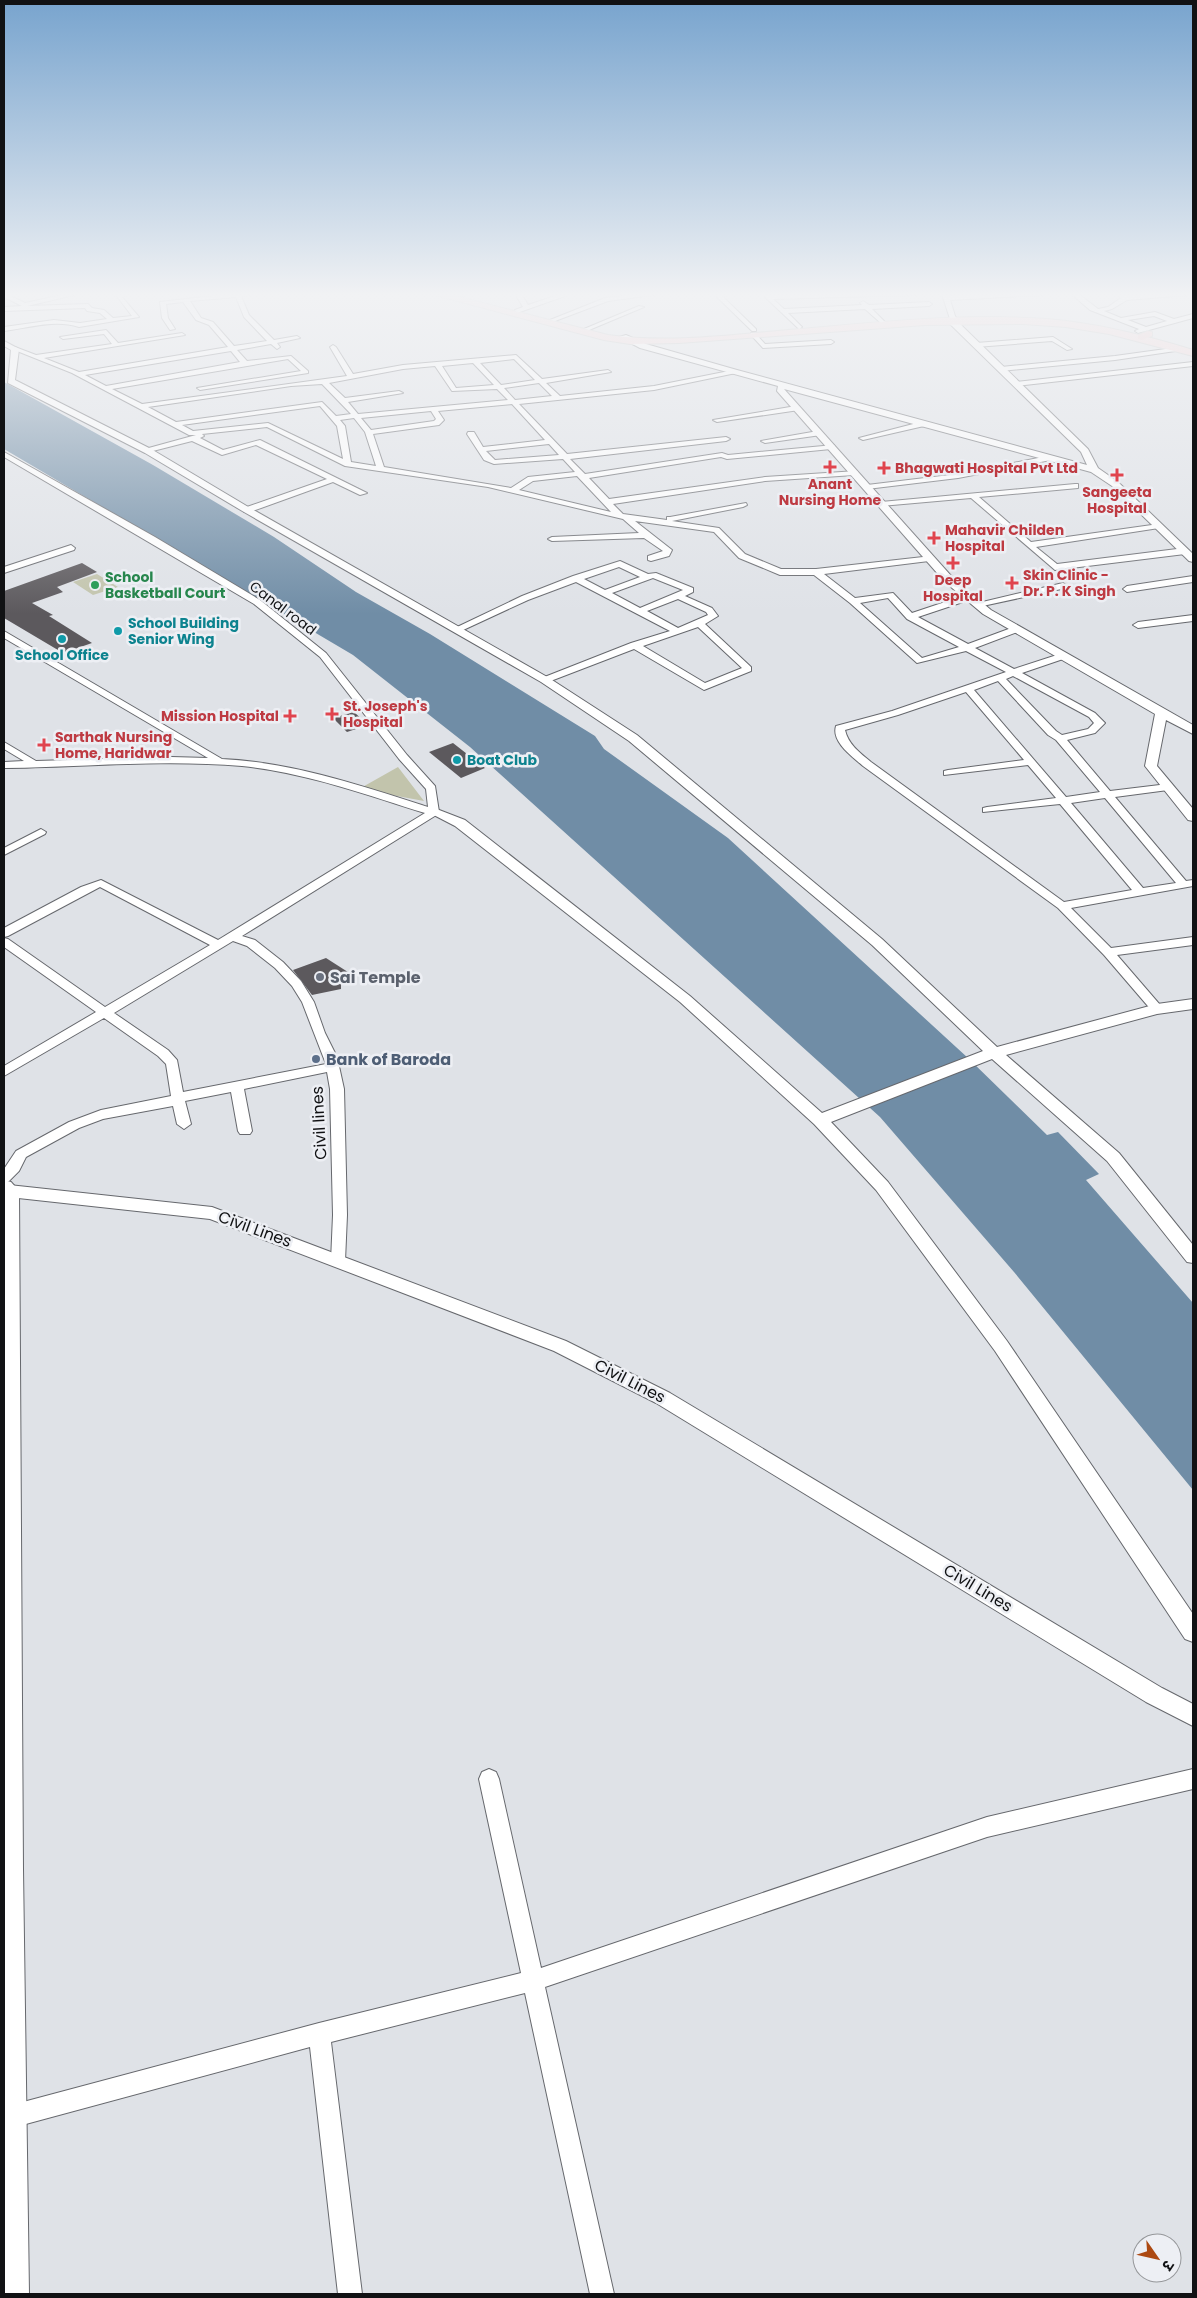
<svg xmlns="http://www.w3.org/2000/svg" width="1197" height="2298" viewBox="0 0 1197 2298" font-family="Poppins,'Noto Sans Devanagari',sans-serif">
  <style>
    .green { fill: #c2c4ac }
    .water { fill: #708da6 }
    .building { fill: #5c595d }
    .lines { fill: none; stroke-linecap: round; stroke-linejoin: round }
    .minor-casing { stroke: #66686d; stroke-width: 2 }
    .tertiary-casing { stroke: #66686d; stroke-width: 2 }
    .secondary-casing { stroke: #66686d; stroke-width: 2 }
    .primary-casing { stroke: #bcbdbd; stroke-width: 2 }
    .trunk-casing { stroke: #bcbdbd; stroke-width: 2 }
    .minor { fill: #fff; fill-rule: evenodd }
    .tertiary { fill: #fff; fill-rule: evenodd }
    .secondary { fill: #fff; fill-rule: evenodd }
    .primary { fill: #f5d1d3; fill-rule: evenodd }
    .trunk { fill: #f2c2c4; fill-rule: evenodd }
    .health-dot { fill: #e0444e; stroke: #edeff4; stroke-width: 2 }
    .leisure-dot { fill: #2e9e5b; stroke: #edeff4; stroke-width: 2 }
    .culture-dot { fill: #0f9aa8; stroke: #edeff4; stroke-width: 2 }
    .worship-dot { fill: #6b7280; stroke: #edeff4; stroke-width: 2 }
    .service-dot { fill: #5c6f8a; stroke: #edeff4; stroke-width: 2 }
    .labels { text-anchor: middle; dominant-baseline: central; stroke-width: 5; stroke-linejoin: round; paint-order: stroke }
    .far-health-label { font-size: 14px; font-weight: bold; fill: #be3a42; stroke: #edeff4; text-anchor: start }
    .far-leisure-label { font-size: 14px; font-weight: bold; fill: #27864d; stroke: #edeff4; text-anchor: start }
    .far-street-label { font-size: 14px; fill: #111214; stroke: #edeff4 }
    .far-culture-label { font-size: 14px; font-weight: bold; fill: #0d838f; stroke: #edeff4; text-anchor: start }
    .worship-label { font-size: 16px; font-weight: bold; fill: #5b616d; stroke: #edeff4; text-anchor: start }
    .service-label { font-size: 16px; font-weight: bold; fill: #4e5e75; stroke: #edeff4; text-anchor: start }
    .street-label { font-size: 16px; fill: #111214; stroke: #edeff4 }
  </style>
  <rect width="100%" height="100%" fill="#dfe2e7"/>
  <!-- green -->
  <path class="green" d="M97 574 118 587 93 595 73 582Z
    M398 767 424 801 359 789Z"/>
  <!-- water -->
  <path class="water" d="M4 382 153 465 274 537 356 592 430 634 595 736 604 749 728 838 968 1058 1047 1135 1058 1132 1099 1174 1086 1180 1193 1303V1490L1014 1272 880 1117 470 747 353 655 4 449Z"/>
  <!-- building -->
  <path class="building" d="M82 563 97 572 57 587 63 592 32 603 53 615 49 616 92 643 63 653 4 618V591Z
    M354 712 368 725 347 732 333 718Z
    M453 743 485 768 461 778 429 752Z
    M326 958 351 974 341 981V989L312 995 293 970Z"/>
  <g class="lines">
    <defs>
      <path id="minor" d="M76 292H87L27 306 88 304 92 308 104 310 113 318 132 316 116 295 137 292 122 297 139 317 79 327C54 319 29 328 4 331V327L54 320 80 323 107 319 100 313 87 311 85 308 4 311V307L22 306 4 297V293L25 303Z
        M247 292H267L241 296 249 315 274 340 297 336 300 338 277 343 280 347 277 349 271 344 237 350 247 361 291 356 308 371V373L200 390 197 388 301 371 288 359 112 389 142 404 347 376 330 347 333 345 336 347 353 374 403 365 516 355 542 379 608 370 611 372 546 383 560 396 654 386 734 370 736 371V373L654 390 519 404 567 454 726 437 730 439 726 441 570 459 585 474 722 453 728 455 834 445 835 447 831 449 727 459 721 457 589 478 609 499 765 477 857 471 858 473 854 475 765 481 613 504 623 514 667 520V517H670L746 503 747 505 743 507 672 521 719 528 745 554 781 569H816L932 556V560L929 561 824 574 855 598 893 593 912 613 966 595H972V599L918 617 968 644 1014 627H1020V631L975 648 1014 669 1060 654H1066V658L1022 673 1095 713 1105 723 1095 733 1067 740 1110 791 1168 784 1173 787 1168 790 1115 797 1186 881 1193 880V886L1071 908 1111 948 1193 937V945L1117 955 1161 1006 1163 1009 1161 1012H1153L1104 955 1058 908 863 766C853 757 831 742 836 726L892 711 1006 672 966 651 917 663 850 603 814 575H780L739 558 714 532 635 521 672 550 669 556 651 561 648 560V556L663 551 644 538 552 541 548 539 552 537 639 533 623 519 488 487 345 466 267 427 202 434 204 436 200 438 223 450 260 440 367 493 360 495 333 482 250 512H244V508L327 479 256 445 222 455 192 441 145 453V449L196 435H189L72 373 12 349 15 347 36 355 112 344 104 334 63 339 60 337 106 330 118 343 182 333 185 335 44 358 79 372 228 347 209 325 196 320 183 302 166 304 168 318 175 329 170 330 162 318 160 302ZM236 297 244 317 267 341 234 346 213 322 201 318 190 301ZM231 351 240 362 106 386 85 375ZM514 359 535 380 501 385 480 363ZM473 363 494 385 456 388 442 366ZM435 366 452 391 497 389 508 400 358 414 348 402 403 393 399 391 345 398 329 383 403 369ZM539 383 552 396 515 400 504 388ZM322 384 351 414 336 416 322 402 176 422 148 407 291 386ZM512 404 545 440 483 447 474 432H468L467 434 484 460 494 464 563 459 575 472 528 477 511 488 384 467 373 434 439 425 444 420 438 411ZM320 406 337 426 343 459 268 423 193 431 182 425ZM431 411 436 419 434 421 371 430 361 418ZM354 418 365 432 376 466 351 462 345 426 340 420ZM549 444 559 455 495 460 486 451ZM577 476 611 512 519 490 533 481ZM888 598 907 619 959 647 922 658 860 603ZM1013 676 1089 717 1094 723 1088 729 1062 735 1056 731 1006 679ZM998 681 1048 735 1056 740 1100 792 1066 797 974 690ZM966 692 1024 760 948 770 944 771V775L1028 765 1056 798 987 807 983 808V812L1060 804 1132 890 1064 902 871 762C860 753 848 744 845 730L898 715ZM1105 798 1176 883 1143 888 1071 803Z
        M514 292H520L528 305 567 292H576L517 313 515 310 523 307Z
        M656 292H674L608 301 555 321 550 320 605 298Z
        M712 292H718L756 329V331H752Z
        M883 292H948L949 296 1062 292 1059 294 950 300 956 319 953 321 950 319 942 294 773 299 784 309 862 305 860 303 863 301 869 305 929 302 932 304 929 306 872 309 885 322 882 324 865 309 788 313 802 327 799 329 765 297 768 295Z
        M1069 292H1076L1098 309 1108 307 1121 298 1115 292H1122L1126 296 1188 292 1186 295 1127 300 1112 309 1104 311 1121 318 1155 312 1174 319 1193 314V318L1138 333 1135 331 1139 329 1090 310ZM1154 316 1167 321 1146 327 1128 320Z
        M639 306 644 307 589 330 584 329Z
        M751 333H755L765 344 831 340 834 342 831 344 763 348 751 335Z
        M1053 337 1072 349 1067 350 1052 341 976 347 973 345 976 343Z
        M1180 347 1182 350 1115 360 1001 371 998 369 1001 367 1115 356Z
        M1193 362V366L1016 386 1013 384 1016 382Z
        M796 406H799V410L717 422 713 420Z
        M921 422H924V426L863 440 859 438Z
        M818 431 822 433 821 435 765 443 761 441Z
        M4 452 155 537 260 600 326 653 407 755 435 786 439 812 438 814 242 936 255 940 283 962 301 981 314 1002 325 1033 337 1057 344 1089 347 1215 345 1261 343 1265 338 1267 333 1265 331 1261 333 1215 330 1089 327 1072 244 1089 252 1131 250 1134H240L238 1131 231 1092 185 1101 191 1124 184 1129 177 1124 173 1106 103 1119 79 1128 26 1157 19 1171 9 1181 4 1182V1169L16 1151 69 1122 101 1110 171 1096 166 1064 158 1056 104 1018 4 1076V1066L96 1012 4 947V938L8 939 105 1007 210 945 100 887 8 936 4 937V928L81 887 101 880 218 940 425 813C367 795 303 772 242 766 163 759 83 767 4 768V762L24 761 4 749V742L36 761 171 757 208 758 4 638V631L222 759C292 762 362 786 428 807L426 789 399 759 320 657 254 604 4 457ZM233 941 247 946 275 968 292 986 302 1002 326 1064 183 1092 177 1060 168 1050 114 1013Z
        M1048 456 1052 458 1051 460 958 478 867 489 863 487 867 485 958 474Z
        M1075 484H1078V488L979 497 1031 542 1159 524 1163 526 1159 528 1036 547 1057 564 1185 548 1189 551 1185 554 1055 570 971 498 881 506 877 504 881 502Z
        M71 545 75 548 74 550 4 573V567Z
        M620 561 648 574 656 573 693 588V592L685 596 712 608 718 616 705 624 751 667V671L704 690 634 649 548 682H542V678L631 643 670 631 576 582 528 600 461 631 453 629 522 596 573 576ZM619 567 640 577 605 590 584 579ZM653 578 683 590 640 608 612 593ZM678 599 706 612 708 615 678 628 647 611ZM698 627 742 668 705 683 643 646Z
        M1193 576V582L1127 592 1123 589 1127 586Z
        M1063 583 1067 586 1066 588 978 607 974 604Z
        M1193 615V621L1138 628 1133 625 1138 622Z
        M41 829 46 832 45 834 4 855V848Z
        M489 1769 496 1772 499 1779 541 1968 987 1817 1193 1769V1789L987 1837 545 1987 614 2294H590L525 1993 331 2042 362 2294H338L310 2047 11 2128 4 2125V2102L12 2105 319 2023 521 1973 479 1779 482 1772Z"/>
      <path id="tertiary" d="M950 317H956L957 321 1088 449 1098 468 1118 482 1193 554V562L1189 561 1112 486 1091 472 784 389 953 578 991 610 1193 725V734L1166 720 1157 766 1193 809V821L1188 820 1145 766 1155 714 983 614 945 582 777 391 778 386 640 348 619 337 626 335 646 344 737 370 1087 465 1081 452 950 324Z
        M4 341 19 349 15 380 151 449 250 508 549 678 637 735 882 939 997 1047 1157 1004 1193 999V1009L1157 1014 1006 1055 1119 1153 1193 1245V1263L1187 1262 1107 1161 992 1059 831 1122 888 1182 1007 1341 1193 1614V1642L1185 1639 995 1351 876 1190 814 1124 680 1002 455 826 428 812 434 808 465 820 690 996 822 1113 983 1051 872 945 629 741 541 682 244 512 145 453 8 383 11 350 4 346Z
        M9 1185 212 1207 566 1341 670 1393 1162 1688 1193 1704V1726L1146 1702 656 1403 554 1351 210 1219 9 1197 4 1195V1187Z"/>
      <path id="secondary" d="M4 1180 11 1182 19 1191 23 1869 29 2294H4Z"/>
      <path id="primary" d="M424 292H440L608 335C671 344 738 334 800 329 881 322 964 313 1046 319 1096 323 1145 335 1193 350V356L1109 334 1066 327 1023 324 925 325 679 343 630 344 604 340Z"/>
      <path id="trunk" d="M1148 331 1152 332V336L1142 340 1138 339V335Z"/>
    </defs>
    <!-- minor casing -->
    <use href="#minor" class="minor-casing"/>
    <!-- tertiary casing -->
    <use href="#tertiary" class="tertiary-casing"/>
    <!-- secondary casing -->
    <use href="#secondary" class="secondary-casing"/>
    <!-- primary casing -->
    <use href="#primary" class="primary-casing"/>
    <!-- trunk casing -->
    <use href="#trunk" class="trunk-casing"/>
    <!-- minor -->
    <use href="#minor" class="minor"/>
    <!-- tertiary -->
    <use href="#tertiary" class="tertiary"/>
    <!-- secondary -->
    <use href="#secondary" class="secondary"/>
    <!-- primary -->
    <use href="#primary" class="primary"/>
    <!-- trunk -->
    <use href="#trunk" class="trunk"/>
  </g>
  <!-- sky -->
  <linearGradient id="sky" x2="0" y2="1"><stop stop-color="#78a4ce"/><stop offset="0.48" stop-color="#f1f2f4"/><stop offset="1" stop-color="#f1f2f4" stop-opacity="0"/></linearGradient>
  <rect width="1197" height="614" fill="url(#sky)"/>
  <!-- markers -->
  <g class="health-dot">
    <path d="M827.5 459.5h5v5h5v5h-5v5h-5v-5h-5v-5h5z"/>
    <path d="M881.5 460.5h5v5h5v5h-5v5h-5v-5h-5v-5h5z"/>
    <path d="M1114.5 467.5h5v5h5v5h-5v5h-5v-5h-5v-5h5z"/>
    <path d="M931.5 530.5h5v5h5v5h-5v5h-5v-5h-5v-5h5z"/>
    <path d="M950.5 555.5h5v5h5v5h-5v5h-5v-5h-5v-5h5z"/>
    <path d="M1009.5 575.5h5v5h5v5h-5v5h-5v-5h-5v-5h5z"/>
    <path d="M329.5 706.5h5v5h5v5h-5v5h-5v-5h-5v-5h5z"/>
    <path d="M287.5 708.5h5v5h5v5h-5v5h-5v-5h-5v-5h5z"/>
    <path d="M41.5 737.5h5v5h5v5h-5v5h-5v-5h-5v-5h5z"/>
  </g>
  <circle class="leisure-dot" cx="95" cy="585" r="5"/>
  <g class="culture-dot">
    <circle cx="118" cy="631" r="5"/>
    <circle cx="62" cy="639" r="5"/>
    <circle cx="457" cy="760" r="5"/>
  </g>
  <circle class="worship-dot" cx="320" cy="977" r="5"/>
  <circle class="service-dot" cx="316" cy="1059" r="5"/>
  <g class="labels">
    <!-- far-health labels -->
    <g class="far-health-label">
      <text x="895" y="468">Bhagwati Hospital Pvt Ltd</text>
      <text x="830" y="484" text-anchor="middle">Anant<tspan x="830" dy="16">Nursing Home</tspan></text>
      <text x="1117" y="492" text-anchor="middle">Sangeeta<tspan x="1117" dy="16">Hospital</tspan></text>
      <text x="945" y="530">Mahavir Childen<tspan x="945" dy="16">Hospital</tspan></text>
      <text x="1023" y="575">Skin Clinic -<tspan x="1023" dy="16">Dr. P. K Singh</tspan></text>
      <text x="953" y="580" text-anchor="middle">Deep<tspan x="953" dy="16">Hospital</tspan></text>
      <text x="343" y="706">St. Joseph's<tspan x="343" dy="16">Hospital</tspan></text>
      <text x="279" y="716" text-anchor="end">Mission Hospital</text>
      <text x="55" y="737">Sarthak Nursing<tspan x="55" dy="16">Home, Haridwar</tspan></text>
    </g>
    <!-- far-leisure labels -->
    <g class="far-leisure-label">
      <text x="105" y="577">School<tspan x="105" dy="16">Basketball Court</tspan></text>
    </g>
    <!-- far-street labels -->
    <g class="far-street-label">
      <text transform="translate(283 608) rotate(37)">Canal road</text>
    </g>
    <!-- far-culture labels -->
    <g class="far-culture-label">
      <text x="128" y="623">School Building<tspan x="128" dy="16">Senior Wing</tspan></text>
      <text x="62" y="655" text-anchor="middle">School Office</text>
      <text x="467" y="760">Boat Club</text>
    </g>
    <!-- worship labels -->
    <g class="worship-label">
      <text x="330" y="977">Sai Temple</text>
    </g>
    <!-- service labels -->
    <g class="service-label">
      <text x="326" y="1059">Bank of Baroda</text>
    </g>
    <!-- street labels -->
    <g class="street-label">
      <text transform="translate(319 1123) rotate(-93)">Civil lines</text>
      <text transform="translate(255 1229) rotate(20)">Civil Lines</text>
      <text transform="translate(630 1381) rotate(27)">Civil Lines</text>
      <text transform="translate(978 1588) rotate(31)">Civil Lines</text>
    </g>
  </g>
  <!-- border -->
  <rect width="1197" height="2298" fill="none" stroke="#111214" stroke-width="10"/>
  <!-- north arrow -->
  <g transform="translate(1157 2258) rotate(124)"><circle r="24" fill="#edeff4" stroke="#95979a"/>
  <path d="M0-4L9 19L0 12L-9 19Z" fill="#ac4912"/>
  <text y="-8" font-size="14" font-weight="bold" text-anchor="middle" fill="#111214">उ</text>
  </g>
</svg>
